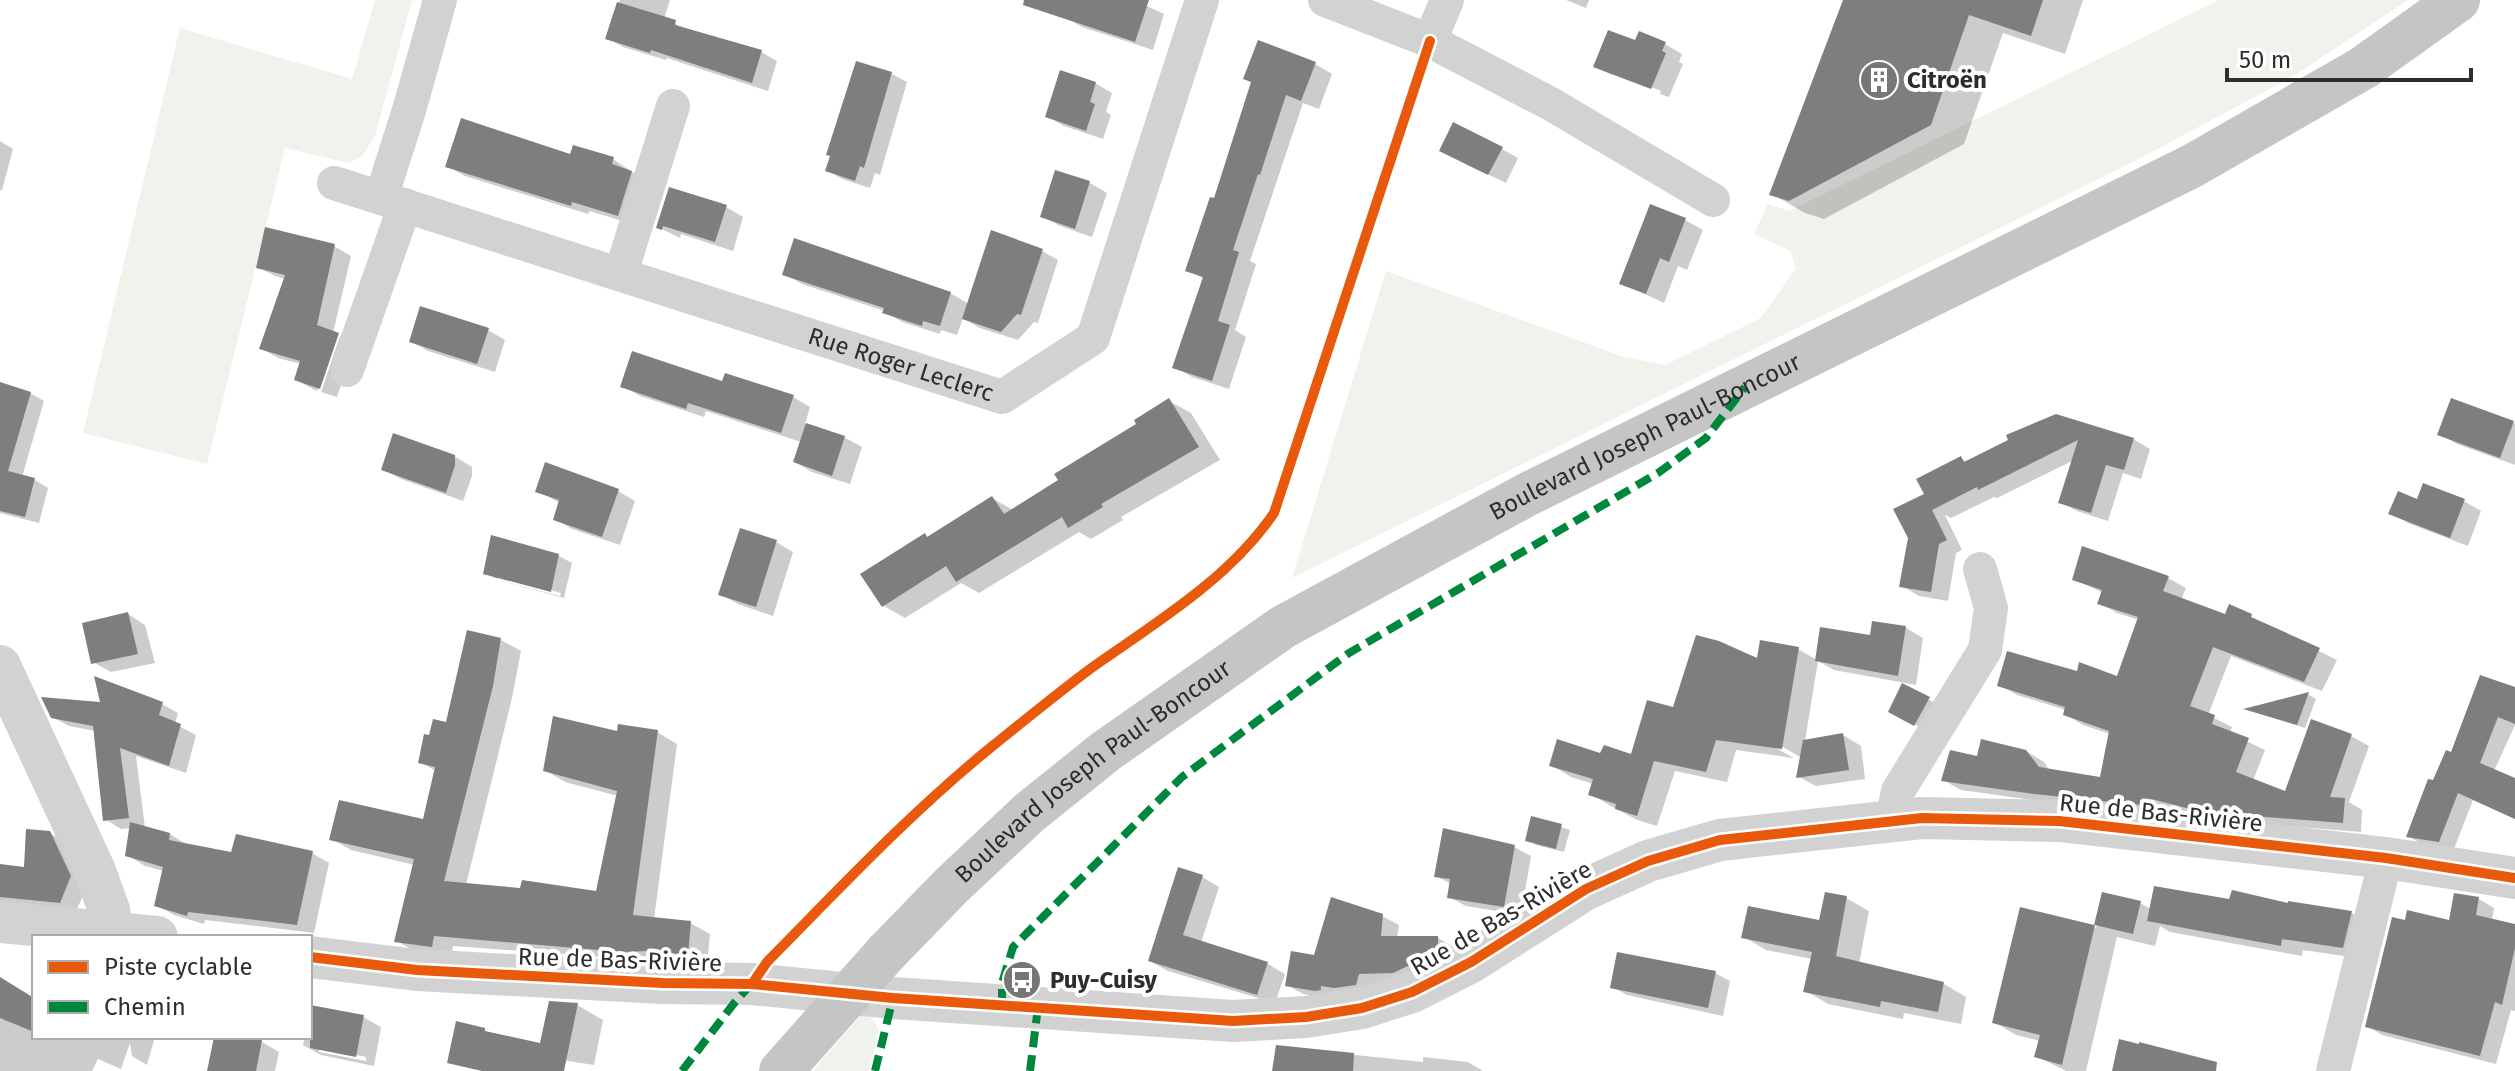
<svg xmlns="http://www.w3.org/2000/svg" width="2515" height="1071" viewBox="0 0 2515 1071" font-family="'Fira Sans',sans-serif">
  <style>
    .green { fill: #f0f3ec }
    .shadow { fill: #0003; fill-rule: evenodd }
    .building { fill: #7e7e7e }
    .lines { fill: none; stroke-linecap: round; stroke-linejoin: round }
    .minor { stroke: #d2d2d2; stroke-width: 34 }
    .tertiary { stroke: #d2d2d2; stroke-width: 42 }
    .primary { stroke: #c5c5c5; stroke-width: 44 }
    .primary-bridge { stroke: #c5c5c5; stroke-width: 44 }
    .quiet { stroke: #00873e; stroke-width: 8; stroke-dasharray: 16 8; stroke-linecap: butt }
    .cycleway-casing { stroke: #fff; stroke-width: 15 }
    .cycleway { stroke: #e8590c; stroke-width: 10 }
    .labels { text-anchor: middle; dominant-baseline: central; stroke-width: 8; stroke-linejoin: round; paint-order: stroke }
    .poi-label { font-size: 24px; font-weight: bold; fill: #2d2d2d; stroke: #fff; text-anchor: start }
    .street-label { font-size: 24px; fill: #2d2d2d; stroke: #fff }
  </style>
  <rect width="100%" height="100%" fill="#fff"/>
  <!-- green -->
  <path class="green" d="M375 0H412L375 136 362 156 348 163 285 148 207 464 83 433 180 28 352 79Z
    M2219 0H2408L2294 76 2137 160 1292 578 1386 271 1624 357 1665 365 1761 318 1796 268 1790 251 1754 234 1768 204 1789 211Z
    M864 1012 873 1019 879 1030 869 1071H813Z"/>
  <!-- shadow -->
  <path class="shadow" d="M620 0H670L664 19 691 31 761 52 777 61 768 91 667 58 666 60 623 47 608 38Z
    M1071 0H1134L1164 14 1153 50 1082 27 1065 17Z
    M1566 0H1589L1586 8Z
    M1845 0H2083L2065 54 2003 33 1964 144 1824 219 1805 213 1772 194Z
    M1636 43 1665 44 1682 54 1679 62 1683 64 1669 97 1660 94 1661 91 1612 72V75L1596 66Z
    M858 64 892 74 907 82 880 175 875 173 870 188 842 179 827 170Z
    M1315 64 1332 74 1319 109 1303 103 1250 261 1256 264 1235 330 1246 337 1229 389 1192 377 1175 367 1204 279 1188 270 1215 200 1253 83Z
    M1095 83 1112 93 1106 112 1111 115 1103 139 1064 126 1047 116Z
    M0 141 13 149 2 190H0Z
    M1502 149 1518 158 1506 183 1458 160Z
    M572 156 613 159 648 183 635 225 590 211 588 214 465 176 448 166Z
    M1056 172 1090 183 1107 193 1092 237 1060 226 1042 216Z
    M726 207 743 217 733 251 681 234 680 238 658 227Z
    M1685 220 1703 230 1687 270 1678 266 1664 303 1621 283Z
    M334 246 351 256 333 333 339 335H336L317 391 296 380 301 364 278 358 261 348 286 279 275 276 258 267Z
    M1042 251 1058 260 1038 323 1034 322 1018 340 980 328 963 318 957 335 941 330 940 334 902 322 885 311 802 284 784 274 950 293 969 304Z
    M488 330 505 340 495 372 428 351 411 341Z
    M340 336 355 344 337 397 321 392Z
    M724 383 793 397 810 407 805 424 844 437 862 447 850 484 812 472 795 462 801 442 706 411 704 417 640 396 623 386Z
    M0 384 30 393 44 401 22 477 35 480 48 488 39 523 0 513Z
    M1169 401 1191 413 1220 460 1121 517 1123 520 1091 539 1079 532 979 593 961 583 905 618 884 606 925 536 929 538 992 498 1013 510 1060 480Z
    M2513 422 2515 424V465L2457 444 2440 434Z
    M2008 436 2133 439 2150 449 2141 479 2123 473 2108 521 2077 511 2060 502 2074 460 1997 498 1994 497 1951 518 1945 515 1962 550 1956 553 1948 601 1919 596 1902 586 1927 495 1961 459 1967 462 2010 441Z
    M454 456 472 467V476L463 501 401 479 383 469Z
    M538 491H618L635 501 620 545 572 529 555 519 560 503Z
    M2464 501 2481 511 2468 546 2408 523 2391 513Z
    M493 538 559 556 572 563 564 598 498 580 560 596 561 593 497 575V579L486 573Z
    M776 542 793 552 773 616 738 604 720 594Z
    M2168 578 2186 588 2181 600 2226 617 2230 607 2337 660 2322 691 2231 656 2208 715 2232 727 2230 733 2265 750 2253 781 2286 793 2312 722 2351 736 2369 746 2349 802 2362 810 2361 832 2222 821 2168 807 2167 815 2053 803 1961 790 1943 780 1978 758 2026 751 2044 762 2050 771 2101 779 2110 734 2083 725 2065 714 2066 710 2017 695 2000 685 2078 674 2118 678 2139 620 2117 613 2100 603 2103 593 2074 579Z
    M128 614 145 625 155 663 111 672 93 662Z
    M1906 628 1923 638 1916 685 1834 670 1818 661 1805 741 1843 735 1861 746 1865 779 1816 786 1799 777 1802 758 1774 742 1772 746 1794 758 1736 750 1727 782 1675 771 1657 826 1637 820 1611 806 1590 794 1594 784 1571 777 1551 765 1602 756H1633L1674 710 1758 661 1798 649 1817 660 1872 637Z
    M501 640 521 651 512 698 466 885 598 893 618 796 565 782 545 770 618 734 657 732 677 744 654 919 690 923 710 934 707 965 453 946 451 957 416 952 397 941 415 865 351 850 332 839 425 822 436 771 420 762 430 738 447 724Z
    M1903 686 1937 704 1923 729 1890 711Z
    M2515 689V725L2494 771 2515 780V819L2473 800 2454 849 2422 844 2408 836 2434 783 2452 754Z
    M2308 694 2316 699 2305 728 2248 710Z
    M102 704H162L178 713 175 724 196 735 186 773 136 756 145 828 170 834 187 845 232 855 312 853 329 863 314 933 205 920 204 924 174 915 156 905 164 871 145 866 127 855 131 828 121 829 105 819 95 731 69 726 52 717Z
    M1533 818 1570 830 1564 852 1536 845 1528 840Z
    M49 833 66 842 87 887 76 911 0 904V866L26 869Z
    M1514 847 1531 856 1521 915 1466 906 1449 897 1451 884 1436 876Z
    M1202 877 1219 887 1201 943 1268 964 1285 974 1275 1003 1168 971 1150 961Z
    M2104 894 2140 903 2151 909 2231 902 2289 905 2352 913 2372 925 2364 959 2303 950 2302 956 2170 932 2160 926 2155 946 2117 937 2086 1071H2066L2036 1056 2040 1041 2016 1035 1994 1022 2022 909 2096 928Z
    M1846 898 1869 911 1859 964 1944 984 1966 997 1961 1024 1904 1013 1903 1019 1828 1004 1806 991 1812 959 1766 950 1744 937 1820 922Z
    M2479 899 2494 908 2492 921 2515 926V1011L2511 1010 2496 1064 2382 1035 2367 1026 2450 923Z
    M1382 916 1399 925 1397 938H1438L1454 947 1453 961 1333 999 1303 994 1287 985 1316 957Z
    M1715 973 1730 981 1723 1016 1627 995 1612 987Z
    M0 979 34 1000V1037H155L147 1065 132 1056 130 1043 121 1069 98 1059 92 1071H0Z
    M577 1005 603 1020 594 1065 568 1061 542 1046Z
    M310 1007 363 1017 381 1027 374 1066 321 1055 303 1045 305 1037H310ZM319 1048 366 1057V1061L319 1052Z
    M216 1037H236L262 1042 279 1052 275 1071H209Z
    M1278 1047 1423 1062V1057L1468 1062 1483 1071H1274Z"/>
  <!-- building -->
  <path class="building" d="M1024 0H1149L1135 42 1023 5Z
    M1843 0H2043L2031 36 1969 15 1931 125 1789 201 1769 195Z
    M617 2 676 20 675 25 762 50 752 83 651 50 650 53 605 39Z
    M1608 30 1635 40 1639 31 1666 42 1662 51 1666 53 1651 89 1593 67Z
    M1258 40 1316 62 1301 101 1286 95 1260 175 1258 174 1233 250 1239 252 1218 321 1230 325 1212 381 1172 368 1203 277 1185 271 1210 197 1214 198 1251 82 1243 79Z
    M856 61 892 72 864 168 860 166 855 181 825 171 830 156 826 155Z
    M1060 70 1096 82 1090 102 1095 104 1086 131 1045 117Z
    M461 118 570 154 573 145 614 157 612 164 632 171 618 216 572 202 571 206 445 167Z
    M1453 122 1503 147 1488 175 1439 151Z
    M1055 170 1090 181 1075 229 1040 217Z
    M669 187 727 205 715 242 663 226 662 230 656 228Z
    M1650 204 1686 218 1669 262 1660 258 1646 294 1619 284Z
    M265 227 335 244 317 325 339 333 320 389 294 380 300 361 259 349 285 275 256 268Z
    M991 230 1043 249 1021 315 1017 314 1001 332 962 319Z
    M794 238 951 292 940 326 923 321 922 326 882 313 884 308 782 275Z
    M420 306 489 328 477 364 409 342Z
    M632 351 722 381 725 373 794 395 781 433 688 403 686 409 620 387Z
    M0 382 31 392 8 471 35 478 25 517 0 511Z
    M1169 398 1199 447 1101 504 1103 507 1068 528 1062 517 956 582 946 566 882 607 860 574 925 533 927 537 992 496 1004 514 1058 480 1054 474 1136 424 1134 420Z
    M2451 398 2514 421 2500 458 2437 435Z
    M2056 414 2134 438 2124 470 2106 465 2091 513 2058 503 2078 440 1978 490 1977 487 1932 510 1924 494 1947 540 1939 544 1931 592 1899 587 1908 538 1893 509 1924 494 1916 479 1961 456 1964 462 2008 440 2006 435Z
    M806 423 845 436 832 476 793 462Z
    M393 433 455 455V465L446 493 381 470Z
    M545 462 619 489 602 537 553 520 559 500 535 492Z
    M2423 483 2465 499 2450 538 2388 514 2398 491 2417 499Z
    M740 528 777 540 756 607 718 595Z
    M491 535 559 554 551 592 483 574Z
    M2082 546 2169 576 2163 591 2225 614 2229 604 2252 614 2251 617 2320 648 2304 682 2213 647 2190 706 2215 715 2212 724 2249 738 2236 772 2285 791 2311 719 2352 734 2330 797 2345 798 2343 823 2202 812 2151 799 2150 806 2034 794 1941 781 1950 750 1977 756 1981 739 2026 750 2039 767 2100 777 2109 731 2063 715 2065 707 1997 686 2007 651 2077 671 2079 662 2117 676 2138 617 2097 604 2102 590 2072 580Z
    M128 612 138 654 91 664 82 623Z
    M1872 621 1906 626 1898 676 1815 661 1820 627 1870 635Z
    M467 630 501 638 493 686 444 881 520 888 522 880 596 891 617 791 543 771 553 716 617 731 618 724 658 730 633 915 691 921 688 955 649 951 622 952 434 936 432 947 394 942 414 859 329 840 339 800 423 819 435 767 418 763 424 734 429 735 433 719 446 722Z
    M1696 635 1719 641 1757 658 1760 640 1799 647 1782 749 1716 740 1706 772 1654 761 1637 816 1615 809 1616 804 1588 795 1593 779 1549 766 1557 739 1600 753 1604 745 1631 754 1647 700 1673 707Z
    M2480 675 2515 687V724L2498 717 2480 763 2515 778V819L2458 793 2439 842 2406 837 2428 779 2433 780 2446 750 2451 752Z
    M94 676 163 702 159 715 181 724 169 766 120 748 129 818 103 821 93 726 51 718 41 697 100 702Z
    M1902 683 1930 697 1914 726 1888 712Z
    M2309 692 2297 725 2243 709Z
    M1843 733 1849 770 1796 778 1803 740Z
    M1531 816 1562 824 1556 849 1525 841Z
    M130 822 170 833 169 840 231 852 236 834 313 851 297 925 188 912 187 916 154 906 163 867 125 856Z
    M1443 828 1515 845 1504 907 1447 898 1450 879 1434 877Z
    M26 829 50 831 71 876 60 903 0 897V864L24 867Z
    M1178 867 1203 875 1183 935 1268 962 1257 995 1148 961Z
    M2154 886 2229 899 2232 890 2288 903V901L2352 911 2343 948 2282 939 2281 946 2147 921Z
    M1825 892 1847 896 1836 956 1944 982 1938 1012 1881 1001 1880 1007 1803 992 1812 952 1741 938 1748 906 1819 920Z
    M2102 892 2141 901 2133 934 2095 925 2062 1065 2034 1057 2040 1035 1992 1023 2020 907 2094 925Z
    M2454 893 2479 897 2476 915 2515 924V948L2502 1005 2495 1002 2480 1056 2365 1027 2392 917 2405 920 2407 910 2449 920Z
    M1331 897 1383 914 1381 936H1438V952L1393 973 1359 974 1356 985 1334 988 1321 986V990L1315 991 1285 986 1291 951 1314 955Z
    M1617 952 1716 971 1708 1008 1610 988Z
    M0 977 34 998V1032L0 1018Z
    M549 1001 578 1003 564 1071H482L447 1063 456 1021 485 1028V1031L540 1043Z
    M310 1005 364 1015 356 1057 310 1048Z
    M214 1037H247L262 1040 256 1071H207Z
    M2119 1039 2139 1044V1042L2217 1062 2216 1071H2112Z
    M1276 1045 1354 1053 1353 1071H1272Z"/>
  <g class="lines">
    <!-- minor -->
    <g class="minor">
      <path d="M1325 0 1430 41 1551 104 1713 200"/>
      <path d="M1430 41 1447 0"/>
      <path d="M334 183 381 198 410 107 440 0"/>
      <path id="s1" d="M381 198 1002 397 1093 338 1202 0"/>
      <path d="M621 273 673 106"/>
      <path d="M347 370 405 205"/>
      <path d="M1892 822 1898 791 1985 650 1991 608 1980 569"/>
      <path d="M2333 1071 2386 858"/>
    </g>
    <!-- tertiary -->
    <path class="tertiary" d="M0 666 95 871 109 910 113 931
      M0 922 157 937
      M310 957 417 970 663 983 752 984 893 998 1233 1021 1306 1017 1362 1008 1412 992 1471 962 1586 889 1648 861 1720 840 1922 818 2059 821 2386 858 2515 878"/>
    <!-- primary -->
    <path class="primary" id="s2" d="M886 953 952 885 1030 812 1106 751 1283 627 1528 494 2192 166 2363 68 2458 0"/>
    <!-- primary-bridge -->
    <path class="primary-bridge" d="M781 1071 886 953"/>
    <!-- quiet -->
    <path class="quiet" d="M1002 1005V983L1013 947 1182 777 1349 653 1658 473 1706 438 1745 387
      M682 1071 735 1002 754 981
      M875 1071 893 998
      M1030 1071 1038 1007"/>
    <defs>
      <path id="cycleway" d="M310 957 417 970 663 983 752 984 893 998 1233 1021 1306 1017 1362 1008 1412 992 1471 962 1586 889 1648 861 1720 840 1922 818 2059 821 2386 858 2515 878
        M752 984 767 962C840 888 913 810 995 744 1026 719 1058 693 1090 669 1155 623 1228 580 1274 513L1430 41"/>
    </defs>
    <!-- cycleway casing -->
    <use href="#cycleway" class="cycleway-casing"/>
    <!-- cycleway -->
    <use href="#cycleway" class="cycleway"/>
  </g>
  <!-- icons -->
  <defs>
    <symbol id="building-disc" viewBox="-11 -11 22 22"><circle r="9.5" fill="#767676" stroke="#fff"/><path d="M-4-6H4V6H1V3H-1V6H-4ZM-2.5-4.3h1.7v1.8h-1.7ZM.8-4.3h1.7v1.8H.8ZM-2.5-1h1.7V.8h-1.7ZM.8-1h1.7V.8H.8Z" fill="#fff"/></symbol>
    <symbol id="bus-disc" viewBox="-11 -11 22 22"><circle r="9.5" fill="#767676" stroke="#fff"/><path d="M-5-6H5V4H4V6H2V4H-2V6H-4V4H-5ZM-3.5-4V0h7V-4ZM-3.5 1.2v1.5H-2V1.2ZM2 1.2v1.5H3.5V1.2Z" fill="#fff"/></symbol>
  </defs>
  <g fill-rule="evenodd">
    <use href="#building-disc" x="1857" y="58" width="44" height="44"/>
    <use href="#bus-disc" x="1000" y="958" width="44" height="44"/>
  </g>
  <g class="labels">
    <!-- poi labels -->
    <g class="poi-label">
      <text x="1907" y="80">Citroën</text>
      <text x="1050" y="980">Puy-Cuisy</text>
    </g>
    <!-- street labels -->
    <g class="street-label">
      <text stroke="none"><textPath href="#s1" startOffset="546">Rue Roger Leclerc</textPath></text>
      <text stroke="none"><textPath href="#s2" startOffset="924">Boulevard Joseph Paul-Boncour</textPath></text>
      <text stroke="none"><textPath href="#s2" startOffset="276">Boulevard Joseph Paul-Boncour</textPath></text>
      <text transform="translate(2161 813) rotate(6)">Rue de Bas-Rivière</text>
      <text transform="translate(1501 918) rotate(-30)">Rue de Bas-Rivière</text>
      <text transform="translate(620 960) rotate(2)">Rue de Bas-Rivière</text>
    </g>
  </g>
  <!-- legend -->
  <rect x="32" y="935" width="280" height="104" fill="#ffffff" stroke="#ababab" stroke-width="2"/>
  <rect x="48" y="961" width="40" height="12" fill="#e8590c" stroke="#ababab" stroke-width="2"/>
  <text x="104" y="975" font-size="24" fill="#2d2d2d">Piste cyclable</text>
  <rect x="48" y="1001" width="40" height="12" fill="#00873e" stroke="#ababab" stroke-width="2"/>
  <text x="104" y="1015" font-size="24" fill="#2d2d2d">Chemin</text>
  <!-- scale -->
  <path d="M2227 68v12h244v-12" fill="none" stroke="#2d2d2d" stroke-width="4"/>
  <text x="2239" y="68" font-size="24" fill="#2d2d2d" stroke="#ffffff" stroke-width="6" paint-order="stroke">50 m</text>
</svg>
